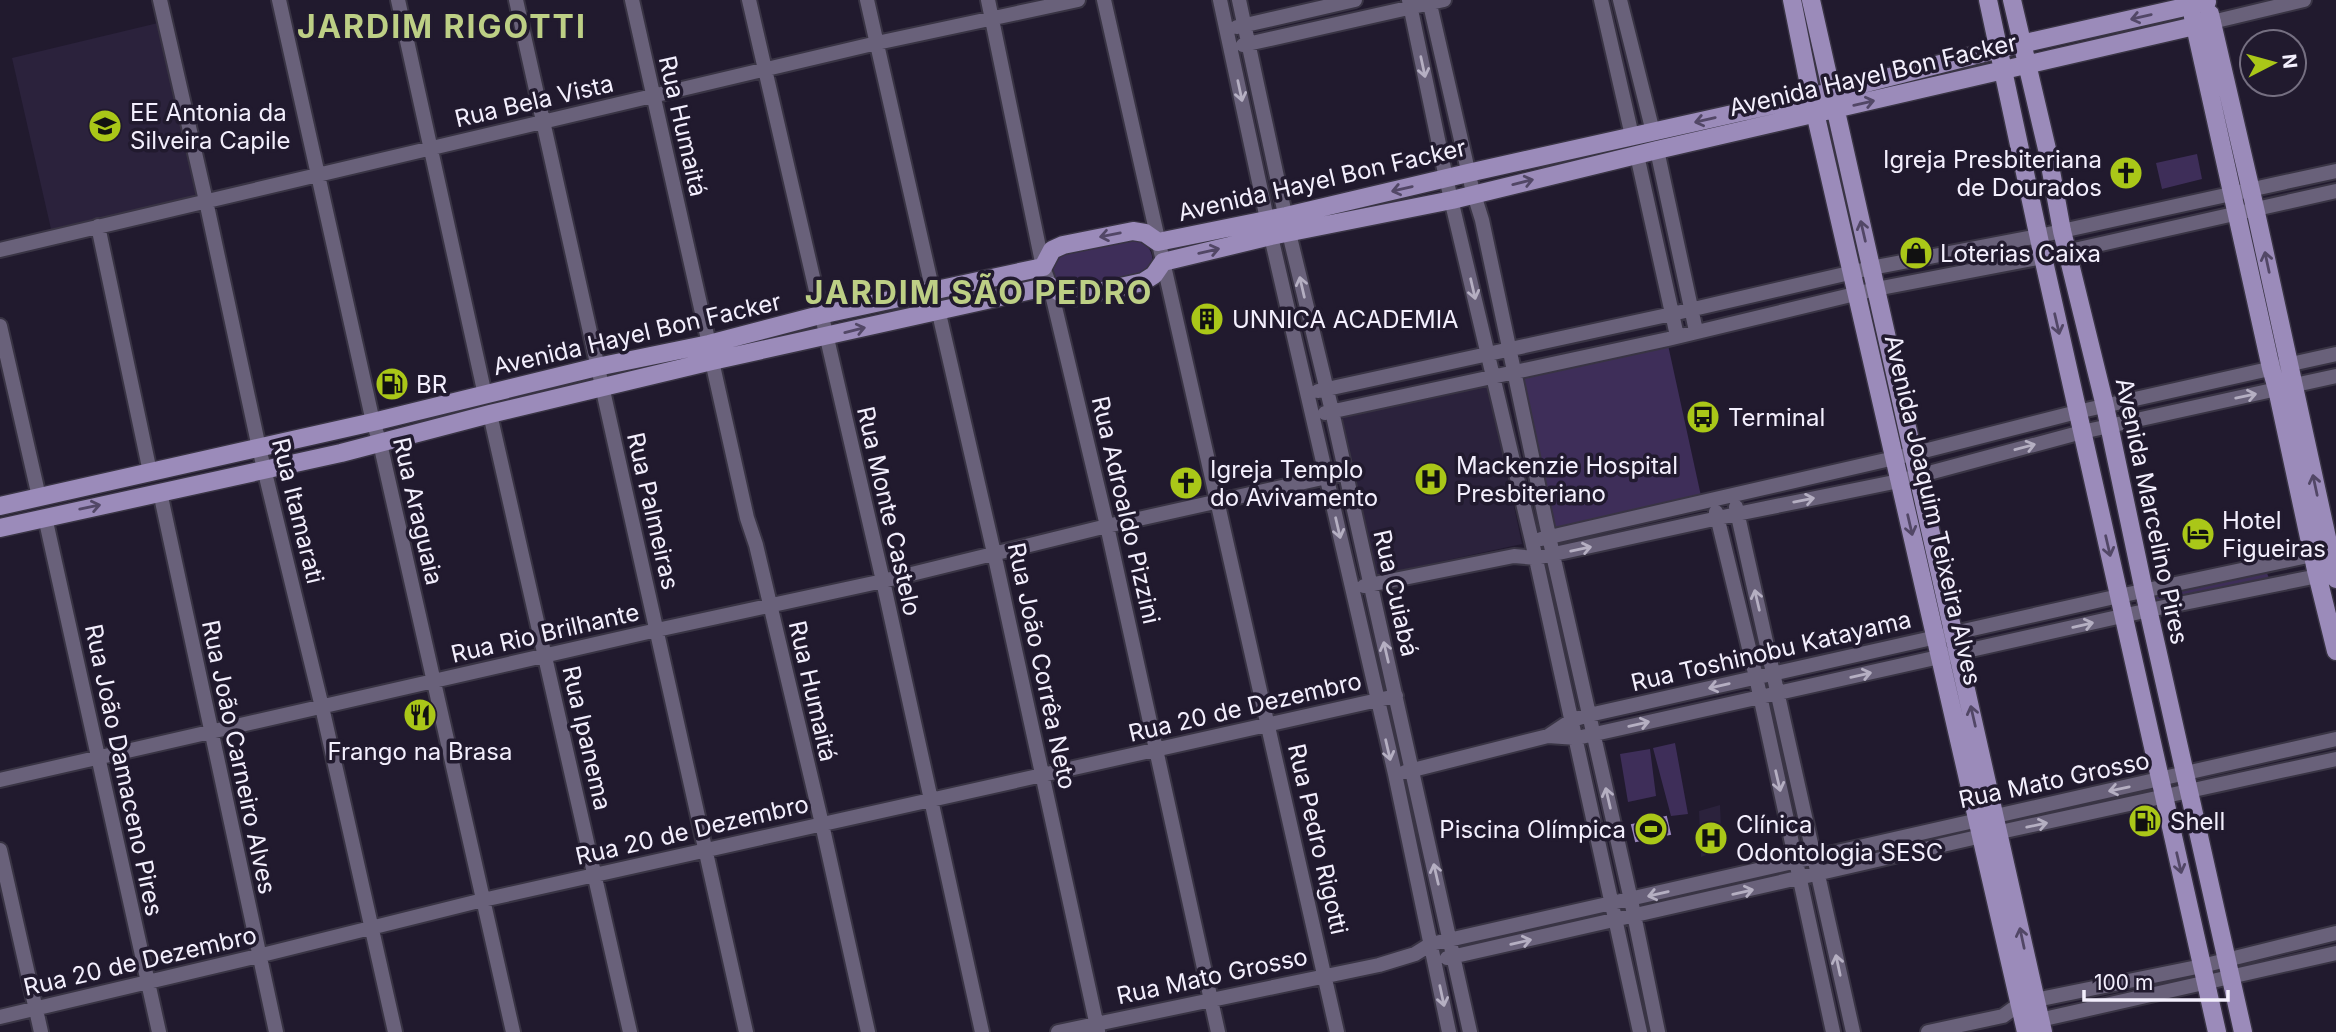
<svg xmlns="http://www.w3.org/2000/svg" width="2336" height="1032" viewBox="0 0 2336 1032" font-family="Inter,sans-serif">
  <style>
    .built { fill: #2b223c }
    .green { fill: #3e2e59 }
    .water { fill: #745aa1; stroke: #9a87bd; stroke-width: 2 }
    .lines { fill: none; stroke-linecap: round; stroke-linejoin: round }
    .minor-casing { stroke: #393444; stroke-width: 18 }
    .major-casing { stroke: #393444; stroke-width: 21 }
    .minor { stroke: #69617a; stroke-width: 14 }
    .major { stroke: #9b8bba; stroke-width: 18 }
    .oneway { stroke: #524766 }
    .oneway2 { stroke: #b5afc2 }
    .labels { text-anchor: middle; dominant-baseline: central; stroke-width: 7; stroke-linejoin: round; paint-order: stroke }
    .street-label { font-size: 24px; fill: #f3effd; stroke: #211a2e }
    .poi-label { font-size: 24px; fill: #f3effd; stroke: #211a2e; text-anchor: start }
    .district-label { font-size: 32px; font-weight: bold; letter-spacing: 2px; fill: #bdcf85; stroke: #211a2e }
  </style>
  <rect width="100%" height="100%" fill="#211a2e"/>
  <!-- built -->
  <path class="built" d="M158 23 199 195 51 229 12 58Z
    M1488 383 1522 544 1374 576 1340 415Z
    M1720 805 1722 849 1701 857 1699 811Z"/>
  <!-- green -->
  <path class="green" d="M2197 154 2202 179 2162 189 2156 163Z
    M1129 235C1148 244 1157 250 1150 274L1073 294 1053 283 1050 264 1054 255Z
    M1668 345 1701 496 1552 530 1520 378Z
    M2266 571 2269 578 2152 605 2150 592Z
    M1675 743 1688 814 1671 816 1653 748Z
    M1650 749 1656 796 1628 802 1620 754Z"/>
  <!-- water -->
  <path class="water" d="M1666 817 1670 834 1636 841 1632 825Z"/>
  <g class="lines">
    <defs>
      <path id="minor" d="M160 0 206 201 259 448 322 707 395 1032
        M279 0 373 422 380 443 513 1032
        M398 0 485 395
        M516 0 746 1032
        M632 0 709 344
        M749 0 883 581 982 1032
        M867 0 933 292
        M988 0 1043 267 1050 286 1107 526 1218 1032
        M1104 0 1337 1032
        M1220 0 1267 219 1395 774 1449 1032
        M1239 0 1289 233 1332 411 1470 1032
        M1409 0 1446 178 1532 541 1640 1032
        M1429 0 1472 188 1482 220 1553 555 1631 900 1658 1032
        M1601 0 1632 136
        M1620 0 1653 132
        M2212 22 2304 0
        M1237 27 1355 0
        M1243 45 1444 0
        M1657 150 1696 331
        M1637 155 1677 336
        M98 226 150 472
        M0 250 877 43 1078 0
        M938 309 994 553 1098 1031
        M0 326 39 497
        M712 361 747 518 756 545 822 824 868 1032
        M1318 391 1672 314 1871 268 2039 236 2336 171
        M1325 413 1668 339 1876 289 2043 257 2336 191
        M490 414 630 1032
        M160 492 276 1032
        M1736 507 1853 1032
        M1716 512 1756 677 1833 1032
        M45 517 159 1032
        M1541 539 1912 454 2077 412 2336 354
        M1364 586 1514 556 1536 558 1737 514 1899 481 2082 432 2336 376
        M1548 736 1572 720 1589 715 2119 596 2322 553
        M1405 772 1548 736 1577 738 2149 610 2328 574
        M0 780 657 630 883 581 1107 526 1345 473
        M0 850 41 1032
        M1447 958 1982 836 2336 759
        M0 1017 258 956 483 900 1396 696
        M2031 1022 2336 953
        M1058 1032 1379 965 1415 954 1431 944 2336 739
        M1928 1032 2003 1016 2021 1003 2202 966 2336 933"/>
      <path id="major" d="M1792 0 1811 95 2026 1032
        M1811 0 2043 1032
        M1988 0 2043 257 2217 1032
        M2012 0 2047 149 2062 231 2105 406 2144 591 2243 1032
        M2210 14 2255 208 2336 579
        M2193 17 2271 368 2277 389 2316 570 2336 651
        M0 506 373 422 597 367 709 344 820 315 1043 267 1052 250 1063 245 1133 231 1145 233 1158 242 1286 216 1468 173 1831 92 1999 49 2207 2
        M0 528 341 453 490 414 712 361 1050 286 1064 295 1075 297 1143 282 1154 275 1163 262 1271 236 1452 200 1657 150 2212 22"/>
    </defs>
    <!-- minor casing -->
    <use href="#minor" class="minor-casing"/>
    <!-- major casing -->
    <use href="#major" class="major-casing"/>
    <!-- minor -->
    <use href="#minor" class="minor"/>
    <!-- major -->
    <use href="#major" class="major"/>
  </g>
  <!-- one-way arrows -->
  <defs><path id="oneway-shaft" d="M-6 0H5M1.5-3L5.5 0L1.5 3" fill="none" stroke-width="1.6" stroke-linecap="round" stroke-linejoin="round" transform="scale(1.75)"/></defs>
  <g class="oneway">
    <use href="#oneway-shaft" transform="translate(2141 17) rotate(167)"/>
    <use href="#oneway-shaft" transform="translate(1864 103) rotate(-13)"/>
    <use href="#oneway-shaft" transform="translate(1705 120) rotate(167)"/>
    <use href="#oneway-shaft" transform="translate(1523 182) rotate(-14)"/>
    <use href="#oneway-shaft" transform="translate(1402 189) rotate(167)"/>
    <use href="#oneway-shaft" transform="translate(1863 231) rotate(-103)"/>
    <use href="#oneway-shaft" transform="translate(1110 235) rotate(169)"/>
    <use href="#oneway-shaft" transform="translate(1209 251) rotate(-13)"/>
    <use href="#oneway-shaft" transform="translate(2267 262) rotate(-102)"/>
    <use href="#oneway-shaft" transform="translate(2057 324) rotate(77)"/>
    <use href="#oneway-shaft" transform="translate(855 330) rotate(-14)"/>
    <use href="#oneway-shaft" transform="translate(2315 485) rotate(-102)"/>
    <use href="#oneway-shaft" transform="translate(90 507) rotate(-12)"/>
    <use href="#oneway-shaft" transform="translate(1910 525) rotate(77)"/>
    <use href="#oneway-shaft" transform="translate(2108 546) rotate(77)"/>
    <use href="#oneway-shaft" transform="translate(1973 716) rotate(-103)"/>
    <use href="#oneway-shaft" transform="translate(2179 863) rotate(77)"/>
    <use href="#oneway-shaft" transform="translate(2022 938) rotate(-102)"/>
  </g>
  <g class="oneway2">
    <use href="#oneway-shaft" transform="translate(1423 67) rotate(78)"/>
    <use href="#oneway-shaft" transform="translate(1240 91) rotate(78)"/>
    <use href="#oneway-shaft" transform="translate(1302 287) rotate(-103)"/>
    <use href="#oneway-shaft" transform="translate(1473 289) rotate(77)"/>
    <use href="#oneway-shaft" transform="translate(2246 396) rotate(-12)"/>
    <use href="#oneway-shaft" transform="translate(2025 447) rotate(-15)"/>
    <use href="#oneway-shaft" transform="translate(1804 500) rotate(-11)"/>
    <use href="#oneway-shaft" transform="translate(1338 528) rotate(77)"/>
    <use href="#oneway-shaft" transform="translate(1581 549) rotate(-12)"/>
    <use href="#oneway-shaft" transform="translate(1757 600) rotate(-103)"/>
    <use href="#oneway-shaft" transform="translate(2083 625) rotate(-13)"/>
    <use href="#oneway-shaft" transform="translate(1386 652) rotate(-103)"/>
    <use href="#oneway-shaft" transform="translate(1861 675) rotate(-13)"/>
    <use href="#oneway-shaft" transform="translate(1719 686) rotate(167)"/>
    <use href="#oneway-shaft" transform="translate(1639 724) rotate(-13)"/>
    <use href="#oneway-shaft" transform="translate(1388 750) rotate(77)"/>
    <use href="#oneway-shaft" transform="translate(1778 781) rotate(77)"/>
    <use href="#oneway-shaft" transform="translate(2119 789) rotate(168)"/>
    <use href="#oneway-shaft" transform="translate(1608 798) rotate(-103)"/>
    <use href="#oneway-shaft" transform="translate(2037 825) rotate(-12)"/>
    <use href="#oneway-shaft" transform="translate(1436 874) rotate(-103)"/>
    <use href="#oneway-shaft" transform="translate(1743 892) rotate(-13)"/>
    <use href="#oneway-shaft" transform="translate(1658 894) rotate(167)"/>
    <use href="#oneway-shaft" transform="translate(1521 942) rotate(-13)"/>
    <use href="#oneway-shaft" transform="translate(1838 965) rotate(-102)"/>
    <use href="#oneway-shaft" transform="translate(1442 996) rotate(78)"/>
  </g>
  <!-- icons -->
  <defs>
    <symbol id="school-disc" viewBox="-11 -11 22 22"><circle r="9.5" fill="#aac718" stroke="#211a2e"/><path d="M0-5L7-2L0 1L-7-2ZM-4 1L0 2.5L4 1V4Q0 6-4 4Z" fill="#111"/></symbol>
    <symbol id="church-disc" viewBox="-11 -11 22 22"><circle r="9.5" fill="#aac718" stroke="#211a2e"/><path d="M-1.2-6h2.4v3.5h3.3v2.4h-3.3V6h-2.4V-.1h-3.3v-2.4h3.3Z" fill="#111"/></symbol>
    <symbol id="shop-disc" viewBox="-11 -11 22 22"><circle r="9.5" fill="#aac718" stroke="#211a2e"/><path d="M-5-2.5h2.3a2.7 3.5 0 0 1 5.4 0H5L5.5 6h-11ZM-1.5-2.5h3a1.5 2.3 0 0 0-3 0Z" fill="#111"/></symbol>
    <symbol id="building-disc" viewBox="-11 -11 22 22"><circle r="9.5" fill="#aac718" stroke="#211a2e"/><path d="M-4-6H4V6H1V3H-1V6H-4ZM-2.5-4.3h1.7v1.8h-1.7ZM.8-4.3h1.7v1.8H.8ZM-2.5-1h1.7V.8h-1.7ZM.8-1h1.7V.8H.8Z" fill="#111"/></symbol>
    <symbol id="fuel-disc" viewBox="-11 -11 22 22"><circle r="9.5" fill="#aac718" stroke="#211a2e"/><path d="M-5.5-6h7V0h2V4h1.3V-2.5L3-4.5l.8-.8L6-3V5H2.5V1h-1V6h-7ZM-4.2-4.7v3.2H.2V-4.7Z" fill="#111"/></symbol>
    <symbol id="bus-disc" viewBox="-11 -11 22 22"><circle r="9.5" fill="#aac718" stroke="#211a2e"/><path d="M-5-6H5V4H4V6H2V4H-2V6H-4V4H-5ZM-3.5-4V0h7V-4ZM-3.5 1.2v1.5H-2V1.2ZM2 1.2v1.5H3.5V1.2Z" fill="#111"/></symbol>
    <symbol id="hospital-disc" viewBox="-11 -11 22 22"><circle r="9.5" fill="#aac718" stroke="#211a2e"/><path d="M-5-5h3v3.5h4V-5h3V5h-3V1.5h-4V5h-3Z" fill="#111"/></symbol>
    <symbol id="hotel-disc" viewBox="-11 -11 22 22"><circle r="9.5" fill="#aac718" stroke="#211a2e"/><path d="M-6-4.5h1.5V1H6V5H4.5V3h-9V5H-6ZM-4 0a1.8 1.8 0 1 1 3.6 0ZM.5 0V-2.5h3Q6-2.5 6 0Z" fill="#111"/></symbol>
    <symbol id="restaurant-disc" viewBox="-11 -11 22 22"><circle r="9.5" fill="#aac718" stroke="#211a2e"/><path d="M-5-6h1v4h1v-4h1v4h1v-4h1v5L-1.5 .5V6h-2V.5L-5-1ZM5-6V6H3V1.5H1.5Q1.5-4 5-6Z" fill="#111"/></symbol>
    <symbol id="stadium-disc" viewBox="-11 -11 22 22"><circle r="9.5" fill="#aac718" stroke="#211a2e"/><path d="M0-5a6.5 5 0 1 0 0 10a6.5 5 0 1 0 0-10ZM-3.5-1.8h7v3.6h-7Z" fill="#111"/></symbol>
  </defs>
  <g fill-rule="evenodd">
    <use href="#school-disc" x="86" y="107" width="38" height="38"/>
    <use href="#church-disc" x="2107" y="154" width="38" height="38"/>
    <use href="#shop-disc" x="1897" y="234" width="38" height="38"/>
    <use href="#building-disc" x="1188" y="300" width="38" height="38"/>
    <use href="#fuel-disc" x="373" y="365" width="38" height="38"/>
    <use href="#bus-disc" x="1684" y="398" width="38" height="38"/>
    <use href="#hospital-disc" x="1412" y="460" width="38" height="38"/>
    <use href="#church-disc" x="1167" y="464" width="38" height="38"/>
    <use href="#hotel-disc" x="2179" y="515" width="38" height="38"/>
    <use href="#restaurant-disc" x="401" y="696" width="38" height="38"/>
    <use href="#fuel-disc" x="2126" y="802" width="38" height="38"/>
    <use href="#stadium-disc" x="1632" y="810" width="38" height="38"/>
    <use href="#hospital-disc" x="1692" y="819" width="38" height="38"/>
  </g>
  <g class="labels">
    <!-- street labels -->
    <g class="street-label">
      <text transform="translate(1873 75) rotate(-13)">Avenida Hayel Bon Facker</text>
      <text transform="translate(534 101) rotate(-13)">Rua Bela Vista</text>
      <text transform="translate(683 126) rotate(77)">Rua Humaitá</text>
      <text transform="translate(1322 180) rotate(-13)">Avenida Hayel Bon Facker</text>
      <text transform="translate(637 334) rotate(-13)">Avenida Hayel Bon Facker</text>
      <text transform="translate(1126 510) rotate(77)">Rua Adroaldo Pizzini</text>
      <text transform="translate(1933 510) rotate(77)">Avenida Joaquim Teixeira Alves</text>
      <text transform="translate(298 511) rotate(76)">Rua Itamarati</text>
      <text transform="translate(418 511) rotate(77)">Rua Araguaia</text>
      <text transform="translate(653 511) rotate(77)">Rua Palmeiras</text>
      <text transform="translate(889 511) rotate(77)">Rua Monte Castelo</text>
      <text transform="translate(2152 511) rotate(78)">Avenida Marcelino Pires</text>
      <text transform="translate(1396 593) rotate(77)">Rua Cuiabá</text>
      <text transform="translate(545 633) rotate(-13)">Rua Rio Brilhante</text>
      <text transform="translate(1771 651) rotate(-13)">Rua Toshinobu Katayama</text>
      <text transform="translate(1042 666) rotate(78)">Rua João Corrêa Neto</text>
      <text transform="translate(813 691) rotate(77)">Rua Humaitá</text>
      <text transform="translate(1245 707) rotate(-13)">Rua 20 de Dezembro</text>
      <text transform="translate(587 738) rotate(77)">Rua Ipanema</text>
      <text transform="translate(239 757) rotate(78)">Rua João Carneiro Alves</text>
      <text transform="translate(124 770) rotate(78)">Rua João Damaceno Pires</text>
      <text transform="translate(2054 780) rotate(-12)">Rua Mato Grosso</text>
      <text transform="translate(692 830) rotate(-13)">Rua 20 de Dezembro</text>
      <text transform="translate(1318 839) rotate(77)">Rua Pedro Rigotti</text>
      <text transform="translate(140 961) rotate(-13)">Rua 20 de Dezembro</text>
      <text transform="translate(1212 976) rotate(-12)">Rua Mato Grosso</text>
    </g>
    <!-- poi labels -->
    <g class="poi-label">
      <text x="130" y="112">EE Antonia da<tspan x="130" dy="28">Silveira Capile</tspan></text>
      <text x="2102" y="159" text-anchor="end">Igreja Presbiteriana<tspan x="2102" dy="28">de Dourados</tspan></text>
      <text x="1940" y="253">Loterias Caixa</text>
      <text x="1232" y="319">UNNICA ACADEMIA</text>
      <text x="416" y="384">BR</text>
      <text x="1728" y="417">Terminal</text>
      <text x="1456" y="465">Mackenzie Hospital<tspan x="1456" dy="28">Presbiteriano</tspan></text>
      <text x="1210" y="469">Igreja Templo<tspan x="1210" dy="28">do Avivamento</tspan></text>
      <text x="2222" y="520">Hotel<tspan x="2222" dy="28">Figueiras</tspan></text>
      <text x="420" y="751" text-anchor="middle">Frango na Brasa</text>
      <text x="2170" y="821">Shell</text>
      <text x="1736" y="824">Clínica<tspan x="1736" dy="28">Odontologia SESC</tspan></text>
      <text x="1626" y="829" text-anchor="end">Piscina Olímpica</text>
    </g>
    <!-- district labels -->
    <g class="district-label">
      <text x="442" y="26">JARDIM RIGOTTI</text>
      <text x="979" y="292">JARDIM SÃO PEDRO</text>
    </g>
  </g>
  <!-- north arrow -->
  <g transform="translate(2273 63) rotate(84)"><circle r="33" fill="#211a2e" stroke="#756f81" stroke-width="2"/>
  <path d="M0-5L12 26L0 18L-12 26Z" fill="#aac718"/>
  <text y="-10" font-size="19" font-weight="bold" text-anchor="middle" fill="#f3effd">N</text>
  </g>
  <!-- scale -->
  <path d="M2084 990v10h144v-10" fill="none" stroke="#f3effd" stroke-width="3.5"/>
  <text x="2094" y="990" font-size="21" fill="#f3effd" stroke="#211a2e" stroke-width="5" paint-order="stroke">100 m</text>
</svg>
